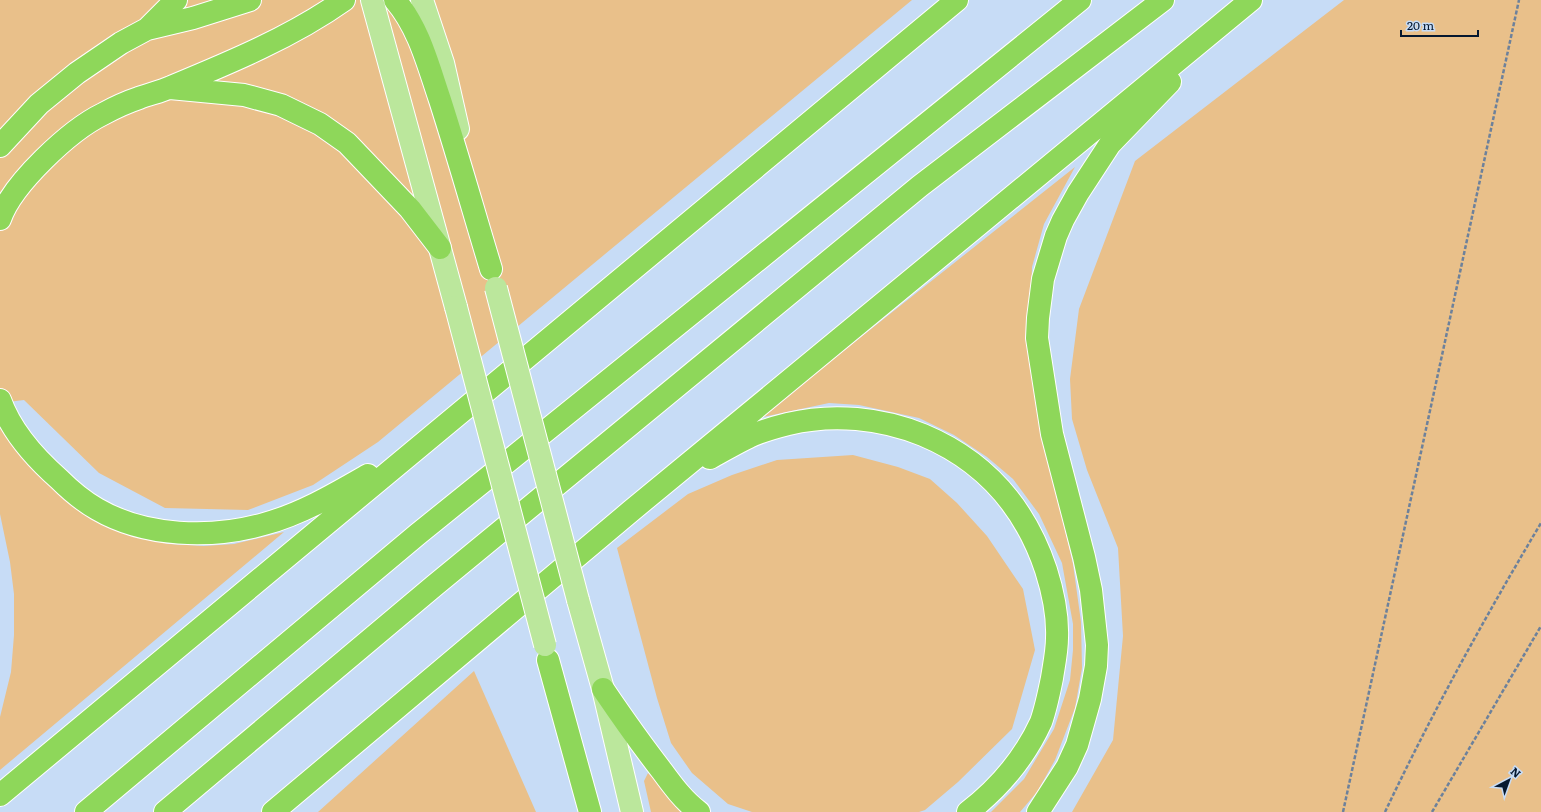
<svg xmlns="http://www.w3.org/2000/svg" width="1541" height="812" viewBox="0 0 1541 812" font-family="Literata,serif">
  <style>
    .green { fill: #e9c08a }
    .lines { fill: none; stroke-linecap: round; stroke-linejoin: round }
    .major-casing { stroke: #fff; stroke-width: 24 }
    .highway-casing { stroke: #fff; stroke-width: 24 }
    .path { stroke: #6d819b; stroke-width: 2.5; stroke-dasharray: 4 2; stroke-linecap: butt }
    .major { stroke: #bbe79c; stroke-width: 22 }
    .highway { stroke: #8ed75a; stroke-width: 22 }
    .major-bridge-casing { stroke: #fff; stroke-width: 24; stroke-linecap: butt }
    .major-bridge { stroke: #bbe79c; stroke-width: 22 }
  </style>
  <rect width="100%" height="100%" fill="#c7dcf6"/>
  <!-- green -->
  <path class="green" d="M0 0H912L378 442 313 485 248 510 165 508 99 473 24 400 0 403Z
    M1344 0H1541V812H1072L1113 740 1123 636 1118 548 1087 470 1072 419 1070 379 1079 309 1135 161Z
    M1075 167 1044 224 1032 267 1030 341 1038 415 1073 564 1081 622 1082 668 1075 708 1055 760 1037 792 1020 812H991L1024 779 1054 729 1070 680 1073 650V624L1062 563 1039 514 1013 479 987 457 954 435 919 418 859 405 829 403 759 418Z
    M0 423 135 536 169 544 204 546 234 544 284 532 0 770V717L11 672 14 635V594L10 562 0 514Z
    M853 455 898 467 930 479 957 503 987 536 1023 589 1035 650 1012 729 958 782 925 810 919 812H752L728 804 692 773 671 743 657 698 617 548 688 494 732 475 777 460Z
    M474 671 536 812H318Z
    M648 773 689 812H651L644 781Z"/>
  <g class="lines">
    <defs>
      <path id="major" d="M372 0 456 307
        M422 0 443 63 458 129
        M578 600 603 689 632 812"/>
      <path id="highway" d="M395 0C419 28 428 65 440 100 458 156 474 213 491 269
        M147 29 176 0
        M170 88 244 95 281 105 320 124 347 143 410 209 440 248
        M0 146 39 104 77 73 121 43 147 29 193 18 250 0
        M0 219C12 184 70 130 103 114 114 108 127 102 139 98 149 94 160 92 171 87 229 63 292 37 344 0
        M0 400C11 431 34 457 59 479 70 490 83 501 97 509 145 537 211 539 264 524 301 514 335 494 368 475
        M710 458C723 451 736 443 749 437 761 431 776 427 788 424 833 413 881 418 923 435 985 461 1025 507 1046 570 1053 592 1058 615 1057 638 1057 651 1054 665 1052 678 1049 693 1046 708 1041 722 1025 757 999 788 968 812
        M548 660 590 812
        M603 689C622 717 641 744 662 771 673 786 684 801 699 812
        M0 795 957 0
        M86 812 418 534 1080 0
        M165 812 434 586 920 186 1163 0
        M273 812 631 511 1251 0
        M1038 812 1067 767 1077 745 1090 699 1096 666 1097 645 1091 590 1084 557 1052 434 1037 338 1038 318 1043 279 1056 236 1063 220 1078 193 1110 144 1170 82"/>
    </defs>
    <!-- major casing -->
    <use href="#major" class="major-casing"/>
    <!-- highway casing -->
    <use href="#highway" class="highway-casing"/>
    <!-- path -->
    <path class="path" d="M1343 812 1519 0
      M1385 812C1432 713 1485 617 1541 523
      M1432 812 1541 626"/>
    <!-- major -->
    <use href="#major" class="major"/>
    <!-- highway -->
    <use href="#highway" class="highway"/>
    <defs>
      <path id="major-bridge" d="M496 288 578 600
        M456 307 545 645"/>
    </defs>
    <!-- major-bridge casing -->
    <use href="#major-bridge" class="major-bridge-casing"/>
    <!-- major-bridge -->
    <use href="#major-bridge" class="major-bridge"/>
  </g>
  <!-- north arrow -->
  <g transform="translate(1509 780) rotate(41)" stroke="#c7dcf6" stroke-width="3" paint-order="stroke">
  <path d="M0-3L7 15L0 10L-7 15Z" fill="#051830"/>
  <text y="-6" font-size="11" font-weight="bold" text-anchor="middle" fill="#051830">N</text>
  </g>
  <!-- scale -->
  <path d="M1401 30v6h77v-6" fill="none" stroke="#051830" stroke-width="2"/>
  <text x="1407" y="30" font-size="12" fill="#051830" stroke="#c7dcf6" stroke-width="3" paint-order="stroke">20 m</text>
</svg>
